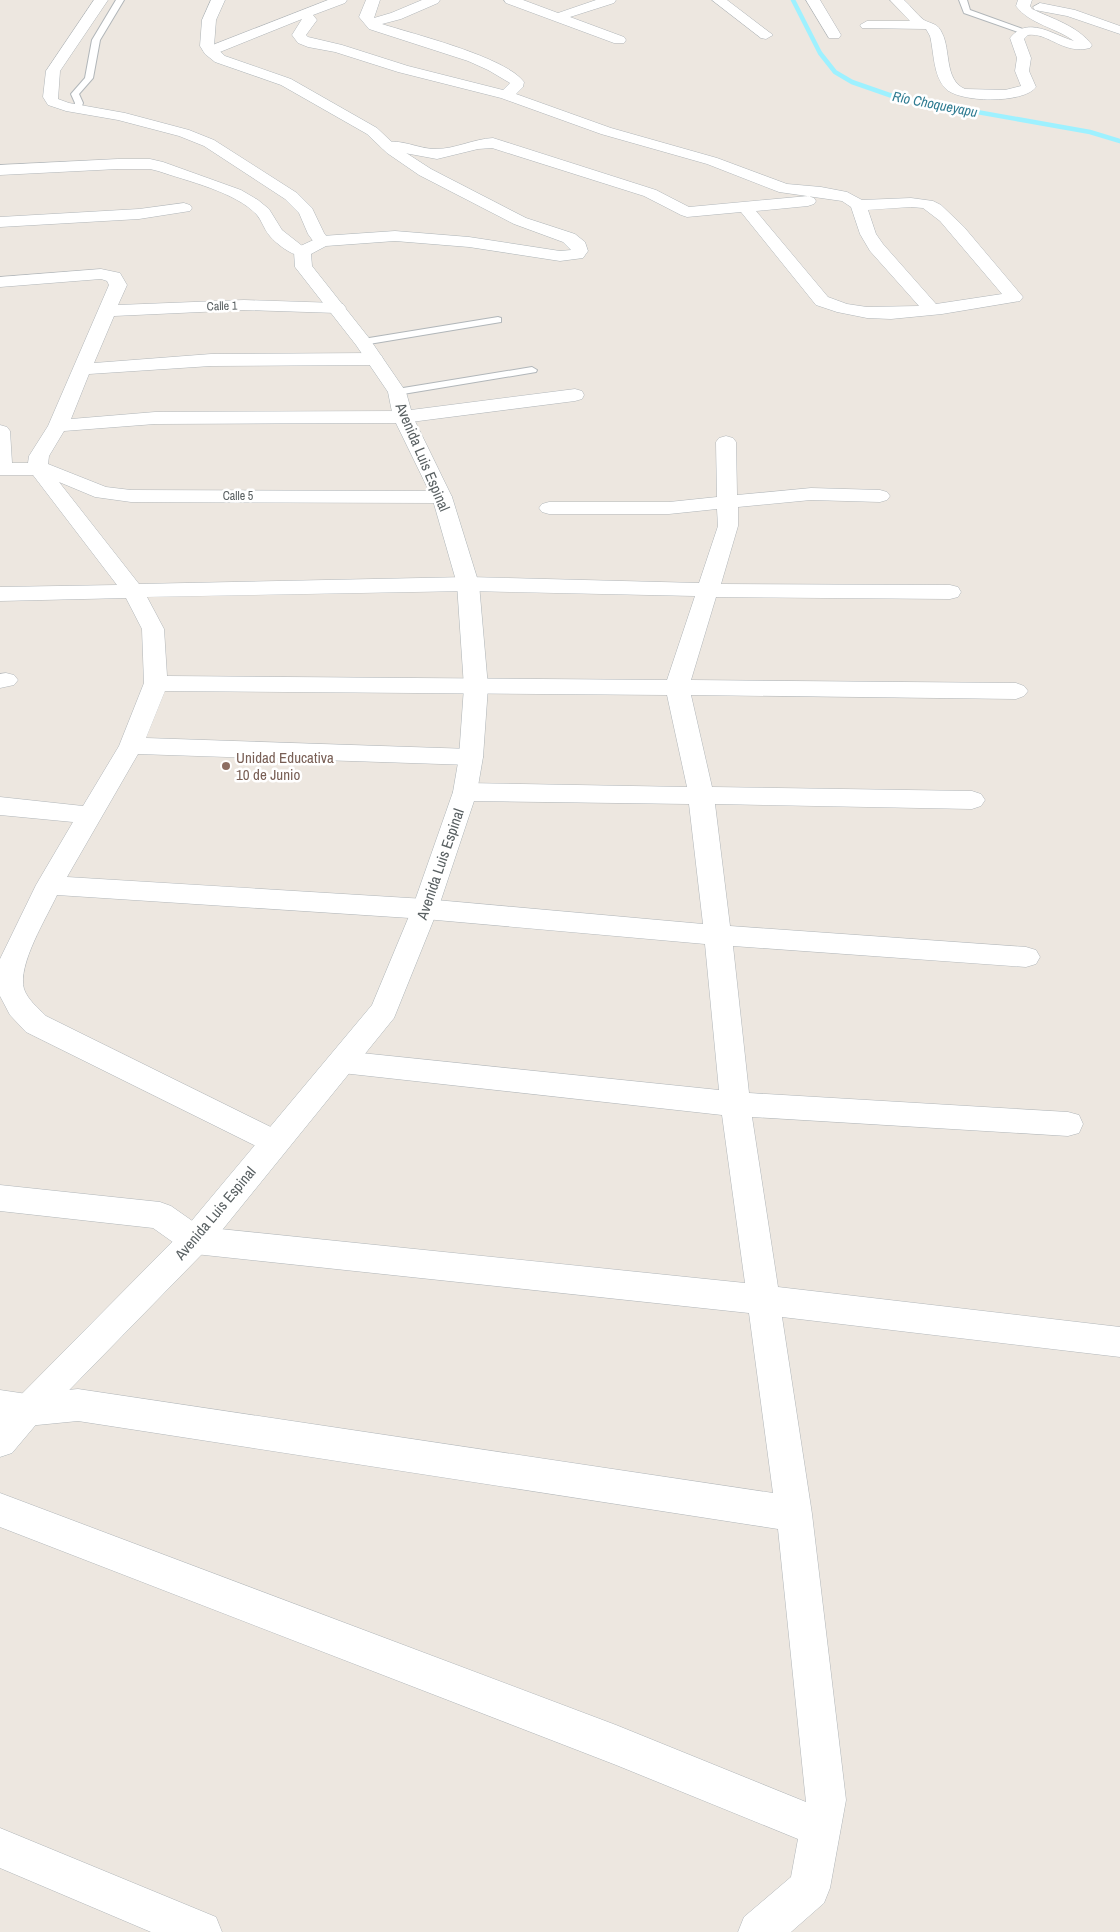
<svg xmlns="http://www.w3.org/2000/svg" width="1120" height="1932" viewBox="0 0 1120 1932" font-family="'Archivo Narrow',sans-serif">
  <style>
    .lines { fill: none; stroke-linecap: round; stroke-linejoin: round }
    .stream { stroke: #9ef1ff; stroke-width: 4.5 }
    .lane-casing { stroke: #b1b6b9; stroke-width: 2 }
    .street-casing { stroke: #b1b6b9; stroke-width: 1 }
    .secondary-casing { stroke: #adb4b7; stroke-width: 1 }
    .lane { fill: #fff; fill-rule: evenodd }
    .street { fill: #fff; fill-rule: evenodd }
    .secondary { fill: #fff; fill-rule: evenodd }
    .education-dot { fill: #8d6e63; stroke: #fff; stroke-width: 2 }
    .labels { text-anchor: middle; dominant-baseline: central; stroke-width: 5; stroke-linejoin: round; paint-order: stroke }
    .far-street-label { font-size: 12px; fill: #596062; stroke: #fff }
    .far-water-label { font-size: 14px; font-style: italic; fill: #2e7b91; stroke: #fff }
    .street-label { font-size: 15px; fill: #596062; stroke: #fff }
    .education-label { font-size: 15px; fill: #785e54; stroke: #fff; text-anchor: start }
  </style>
  <rect width="100%" height="100%" fill="#ede7e0"/>
  <g class="lines">
    <!-- stream -->
    <path class="stream" d="M793 0 820 53 835 72 852 82 898 98 1090 132 1120 141"/>
    <defs>
      <path id="lane" d="M116 0H124L100 40 93 78 79 94 83 103 81 109 74 111 75 103 71 94 85 78 92 40Z
        M959 0H967L970 10 1031 32 1024 34 964 13Z
        M498 317 501 318V322L363 345 358 342 363 339Z
        M532 367 537 370 536 372 397 395 392 392 397 389Z"/>
      <path id="street" d="M94 0H108L60 71 58 99 69 103 125 113 189 130 214 140 297 193 312 208 324 233 330 241 328 245H316L308 234 299 213 285 199 204 146 179 136 118 120 66 111 48 105 43 97 46 71Z
        M328 0H347L345 3 313 15 317 20 306 35 308 37 342 45 408 66 503 90 510 83 488 70 468 61 369 29 359 17 366 0H380L374 18 391 13 422 0H440L438 3 401 19 382 24C413 34 506 57 524 82L523 87 516 94 611 128 717 158 787 184 821 187 847 192 862 200 911 198 933 201 941 205 964 227 1023 297 1020 301 942 314 891 319 867 318 837 312 816 305 741 212 687 217 681 215 644 196 492 148 478 149 437 159 383 149 380 146 383 143C402 138 417 149 436 149 455 149 473 139 493 138L656 190 689 207 808 196 814 198 816 201 814 204 808 206 756 211 828 297 847 304 867 307 919 306 870 251 860 234 851 207 842 201 779 192 707 164 601 134 501 98 398 72 335 52 308 47 298 43 292 35 302 19 215 54 210 55 203 51 205 48ZM911 207 923 208 940 221 1002 294 936 304 883 244 876 234 868 210Z
        M504 0H523L558 13 596 0H616L614 3 570 17 624 37 626 40 624 43H614L506 3Z
        M712 0H727L773 35 766 39 761 38Z
        M806 0H820L841 35 839 38H829Z
        M890 0H904C911 6 917 15 924 20 931 24 938 23 942 33 951 50 944 80 965 89L1005 90 1021 86 1015 71 1017 58 1010 38C1028 15 1053 35 1074 41 1057 28 1029 24 1016 6L1018 0H1032L1030 6 1032 9C1053 19 1078 26 1092 45L1090 48C1063 55 1048 32 1028 35L1024 39 1031 58 1029 71 1036 87C1024 104 958 103 945 88 933 75 934 52 930 36L926 29 862 28 860 25 867 21H910Z
        M1040 3 1075 10 1120 26V34L1067 16 1035 10 1033 7Z
        M118 159H150L163 162 241 190 258 200 269 209 282 230 310 252 308 256C296 259 277 245 269 235 264 229 262 221 257 215 236 192 187 181 158 171L150 169H118L0 175V165Z
        M184 203 190 205 192 208 190 211 139 219 0 227V217L139 209Z
        M101 269 120 273 127 285 118 305 244 300 337 303 343 304 346 308 343 312 337 313 244 310 114 316 94 363 211 354 374 353 381 355 383 359 381 363 374 365 211 366 89 374 71 419 155 412 403 411 575 389 582 391 584 395 582 399 575 401 403 423 155 424 64 431 49 456 48 464 106 487 131 490 442 491 449 493 452 497 449 501 442 503 131 502 95 497 59 482 139 584 468 577 699 583 718 526 717 509 669 514H549L542 512 539 508 542 504 549 502H669L717 497 716 442 719 438 726 436 733 438 736 442 737 495 811 488 880 490 887 492 890 496 887 500 880 502 811 500 738 507V526L721 584 950 585 958 587 961 592 958 597 950 599 716 597 691 680 1016 683 1024 686 1028 691 1024 696 1016 699 691 695 712 787 972 791 981 794 985 800 981 806 972 809 715 804 730 926 1026 947 1036 950 1040 957 1036 964 1026 967 733 946 749 1093 1068 1112 1079 1115 1083 1124 1079 1133 1068 1136 752 1117 778 1287 1120 1327V1357L782 1317 812 1514 846 1800 830 1888 824 1903 791 1932H738L744 1917 791 1877 798 1839 616 1765 0 1527V1493L616 1725 806 1802 778 1529 78 1421 27 1426 0 1422V1390L27 1394 78 1389 773 1493 749 1313 195 1254 184 1250 153 1228 0 1211V1185L160 1202 171 1206 201 1227 745 1283 722 1115 342 1073 332 1070 328 1062 332 1054 342 1051 719 1090 705 944 425 919 57 895C47 917 17 965 24 989 28 1000 38 1008 46 1016L285 1134 289 1143 285 1152 274 1155 26 1032 10 1015 0 996V959L36 885 73 822 0 815V797L83 806 119 746 144 683 142 629 126 598 0 601V587L117 585 33 475H0V425L7 427 10 431 12 463H28L29 456 48 426 109 285 107 281 101 279 0 287V277ZM468 591 695 596 667 680 167 676 164 629 147 597ZM165 691 667 695 687 787 465 783 456 786 453 792 456 798 465 801 689 804 703 924 425 899 67 877 138 754 471 765 480 763 483 757 480 751 471 749 146 738Z
        M6 673 14 675 18 680 14 685 0 688V674Z
        M0 1828 216 1917 222 1932H151L0 1868Z"/>
      <path id="secondary" d="M211 0H225L216 20 214 46 225 56 291 79 377 128 397 147 431 169 526 218 575 234 585 242 588 251 583 258 560 261 469 247 395 241 326 246 311 254 312 266 369 338 406 392 413 417 452 497 479 584 488 687 483 757 477 792 438 909 394 1018 206 1250 39 1421 12 1453 0 1457V1416L184 1230 372 1005 412 909 453 792 459 757 464 687 457 584 432 497 393 417 388 392 356 345 295 267 294 252 296 248 322 236 395 231 469 237 560 251 571 250 563 242 514 224 419 175 387 153 367 134 281 85 215 62 205 54 200 46 202 20Z"/>
    </defs>
    <!-- lane casing -->
    <use href="#lane" class="lane-casing"/>
    <!-- street casing -->
    <use href="#street" class="street-casing"/>
    <!-- secondary casing -->
    <use href="#secondary" class="secondary-casing"/>
    <!-- lane -->
    <use href="#lane" class="lane"/>
    <!-- street -->
    <use href="#street" class="street"/>
    <!-- secondary -->
    <use href="#secondary" class="secondary"/>
  </g>
  <!-- markers -->
  <circle class="education-dot" cx="226" cy="766" r="5"/>
  <g class="labels">
    <!-- far-street labels -->
    <g class="far-street-label">
      <text transform="translate(222 306) rotate(-2)">Calle 1</text>
      <text x="238" y="496">Calle 5</text>
    </g>
    <!-- far-water labels -->
    <g class="far-water-label">
      <text transform="translate(935 104) rotate(11)">Río Choqueyapu</text>
    </g>
    <!-- street labels -->
    <g class="street-label">
      <text transform="translate(423 457) rotate(67)">Avenida Luis Espinal</text>
      <text transform="translate(440 864) rotate(-71)">Avenida Luis Espinal</text>
      <text transform="translate(215 1213) rotate(-50)">Avenida Luis Espinal</text>
    </g>
    <!-- education labels -->
    <g class="education-label">
      <text x="236" y="757">Unidad Educativa<tspan x="236" dy="17">10 de Junio</tspan></text>
    </g>
  </g>
</svg>
